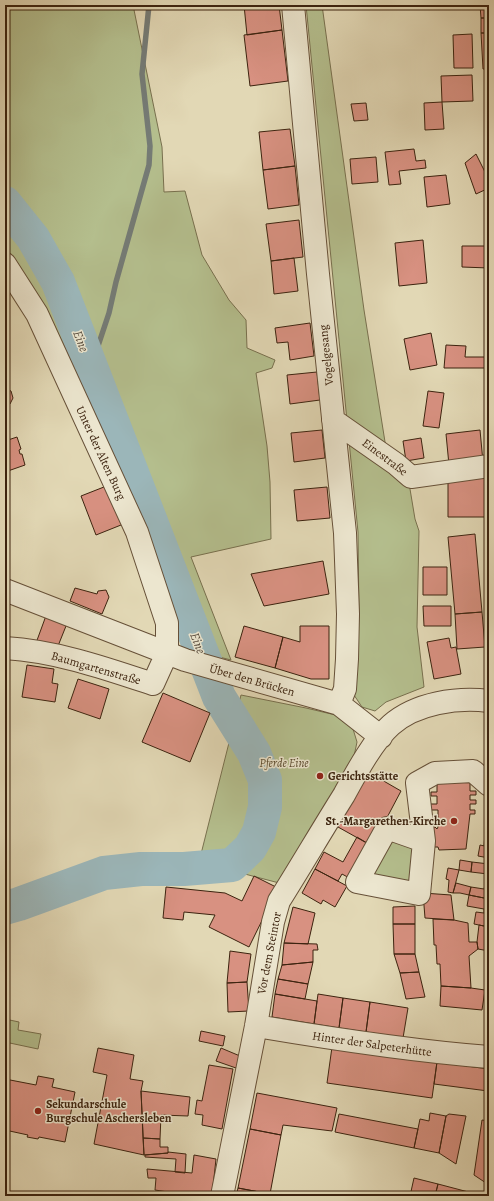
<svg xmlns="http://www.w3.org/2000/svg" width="494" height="1201" viewBox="0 0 494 1201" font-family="Alegreya,serif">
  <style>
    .green { fill: #b4be8d; stroke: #78704e }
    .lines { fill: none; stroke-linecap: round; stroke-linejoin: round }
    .stream { stroke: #757b75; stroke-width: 5.5 }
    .river { stroke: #9bb6b9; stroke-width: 34 }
    .building { fill: #d89181; stroke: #3c230f }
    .street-casing { stroke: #665038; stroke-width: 24 }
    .street { stroke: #ece6cf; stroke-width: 22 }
    .poi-dot { fill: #8f2418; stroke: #ece6cf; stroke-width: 1.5 }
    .labels { text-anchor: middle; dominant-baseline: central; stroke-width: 3; stroke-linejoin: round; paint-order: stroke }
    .street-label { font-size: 12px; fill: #3c230f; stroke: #ece6cf }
    .park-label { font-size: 12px; font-style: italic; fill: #5a4a2e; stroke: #ece6cf }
    .poi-label { font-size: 12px; font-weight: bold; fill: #3c230f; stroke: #ece6cf; text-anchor: start }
    .water-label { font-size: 13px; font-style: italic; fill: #54483a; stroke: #ece6cf }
  </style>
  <rect width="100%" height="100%" fill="#e2d8b5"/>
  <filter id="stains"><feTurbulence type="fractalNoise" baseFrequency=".005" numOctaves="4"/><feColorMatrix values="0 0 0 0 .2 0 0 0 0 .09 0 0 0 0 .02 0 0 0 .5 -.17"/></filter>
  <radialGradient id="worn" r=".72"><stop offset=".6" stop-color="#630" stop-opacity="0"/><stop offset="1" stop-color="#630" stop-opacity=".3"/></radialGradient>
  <!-- green -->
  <path class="green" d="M5 5H133L162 147 164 192 185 191 202 255 229 300 246 320 247 348 275 360 272 368 256 373 267 446 270 482 271 539 191 557 231 660 188 649 144 524 69 354 5 246Z
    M306 5H322L364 310 389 467 409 483 415 519 419 531 417 627 424 687 386 702 375 711 362 707 354 695 359 615 358 532Z
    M241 695 306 708 344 717 353 729 357 742 353 761 283 884 199 862Z
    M389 833 419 846 413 886 367 876Z
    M5 1019 19 1022 18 1030 41 1034 38 1049 5 1042Z"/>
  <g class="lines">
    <!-- stream -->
    <path class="stream" d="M91 367 109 313 116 282 149 165 150 146 142 74 149 5"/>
    <!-- river -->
    <path class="river" d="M5 203 33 238 58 282 219 697 254 753 265 780V807L259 832 250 848 232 865 184 869H141L104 873 19 904 5 908"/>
  </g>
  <!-- building -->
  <path class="building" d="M244 5H279L282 30 247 35Z
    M480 5H489V18H481Z
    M481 18H489V33H481Z
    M282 30 288 81 250 86 244 35Z
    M481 33H489V69H483Z
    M472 34 473 68H454L453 35Z
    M472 75 473 101 442 102 441 76Z
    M442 102 444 129 425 130 424 103Z
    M366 103 368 120 354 121 351 104Z
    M290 129 295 166 263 170 259 132Z
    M414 149 416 161 425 160 426 168 399 171 401 184 389 185 385 152Z
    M476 154 489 180V188L476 194 465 163Z
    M376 157 378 182 352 184 350 159Z
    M295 166 299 205 268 209 263 170Z
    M446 175 450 204 427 207 424 177Z
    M299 220 303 257 271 261 266 224Z
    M423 240 427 283 399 286 395 243Z
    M462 246H489V268L462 267Z
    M294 258 298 291 274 294 271 261Z
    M310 323 314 356 290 360 288 342 277 343 275 328Z
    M431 333 437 365 410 370 404 339Z
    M446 345 466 346 465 357H489V368H444Z
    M317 372 320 400 290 404 287 375Z
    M5 386 6 389 11 391 13 398 10 404 5 405Z
    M428 391 444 393 439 428 423 426Z
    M322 430 325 458 294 462 291 433Z
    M480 430 483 462 449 465 446 434Z
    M17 437 21 449 19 450 20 454H22L25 465 5 472V441Z
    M421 438 424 458 406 461 403 441Z
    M489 474V517H448V483Z
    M109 485 126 523 96 535 81 496Z
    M327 487 330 518 297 521 294 490Z
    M475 534 482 612 455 614 448 537Z
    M323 561 329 594 264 606 251 574Z
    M423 567H447V595H423Z
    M75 588 97 594 98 591 106 590 109 597 102 614 70 601Z
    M423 606H451V626H424Z
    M482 612 485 647 457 649 455 614Z
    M47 613 68 621 56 651 36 643Z
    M244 626 283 637 275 668 235 657Z
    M300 626H329V679H311L275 668 283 637 300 642Z
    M449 638 451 648 456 647 461 674 434 679 427 642Z
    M27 665 54 669 52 683 58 684 55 702 22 697Z
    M78 679 109 689 100 719 68 708Z
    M163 693 210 713 190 762 142 742Z
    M368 772 401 791 372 846 338 827Z
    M470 779V791H476V795H470V800H476V804H470V810H475V814H470L466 849 439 850 438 847H429L432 828 435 827 437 829 438 827V810H430V804H437V796H431V792H437V782Z
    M485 833 489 834V847L484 846Z
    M357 837 372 846 353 880 342 874 338 881 315 869 324 852 343 862Z
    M480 845 489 847V858L478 856Z
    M460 860 472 862 471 872 459 870Z
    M472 862 489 864V874H488L471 872Z
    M448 868 459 870 453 893 448 892 449 880 446 879Z
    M315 869 347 886 335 907 323 900 321 904 302 893Z
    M488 873 489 899 469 895 471 887 484 889Z
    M254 876 278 888 249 947 209 927 215 915 184 912 183 920 163 918 166 887 225 893 242 901Z
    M456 883 471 887 469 895 460 893H453Z
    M423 893 451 895 454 920 425 918Z
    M469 895 489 899V927L474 924 476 912 484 913V909L467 906Z
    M415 906V924H393V907Z
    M293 907 315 913 308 944 284 943Z
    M433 919 454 920 468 923 469 942H477L478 949 469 956 471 988 441 986 440 964H437L436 945H434Z
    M393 924H415V954H394Z
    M479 925 489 927V951L478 949 477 942Z
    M284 943 317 944 318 950H313V962L282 965Z
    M230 951 251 954 247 982 227 983Z
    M394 954H415L419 972 400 973Z
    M313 962 308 984 278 979 282 965Z
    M419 972 425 997 406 999 400 973Z
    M278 979 308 984 305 999 275 994Z
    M247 982 249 1011 228 1012 227 983Z
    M441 986 471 988 485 990 482 1010 440 1006Z
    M275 994 317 1001 314 1024 272 1017Z
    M318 994 343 998 339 1028 314 1024Z
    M343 998 370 1002 366 1032 339 1028Z
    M370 1002 408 1008 403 1038 366 1032Z
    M201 1031 225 1036 223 1046 199 1041Z
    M332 1047 437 1062 432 1098 327 1083Z
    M98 1048 134 1055 130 1079 143 1081 141 1091 144 1155 94 1144 107 1075 93 1072Z
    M221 1048 240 1056 236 1068 216 1061Z
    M437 1062 489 1069V1101H485L488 1091 434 1084Z
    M209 1065 233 1069 222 1129 202 1125 203 1115 195 1114 197 1100 202 1101Z
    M38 1076 54 1079 52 1087 75 1092 65 1142 39 1137 38 1139 27 1137 28 1135 5 1130V1079L36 1085Z
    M141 1091 190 1097 188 1116 161 1115 160 1139 143 1138Z
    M257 1093 337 1108 332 1131 283 1125 281 1135 250 1129Z
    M430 1113 446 1116 439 1153 414 1148 420 1119 429 1121Z
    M339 1114 418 1129 414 1148 335 1132Z
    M449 1114 466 1116 456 1164 439 1153 446 1116Z
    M482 1120 489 1121V1180L486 1183 474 1175Z
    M250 1129 281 1135 270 1194 238 1188Z
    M143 1138 160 1139V1147H168V1153L144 1155Z
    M168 1152 186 1154 185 1173 175 1172 176 1159 145 1157V1155L168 1153Z
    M194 1155 216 1159 212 1196H194L155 1190 156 1178H148L147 1169 192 1173Z
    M414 1178 438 1184 435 1196H410Z
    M438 1184 476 1194V1196H435Z
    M238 1188 270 1194 269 1196H236Z"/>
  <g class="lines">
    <defs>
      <path id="street" d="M293 5 318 274 345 533 348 614 347 659 345 689 339 704
        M5 264 37 314 137 532 167 623V653L153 684C105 668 56 651 5 648
        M333 420 396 464 411 477 489 466
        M5 590 185 660 339 704 381 737
        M424 841 387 828 357 882 419 894 424 841 417 783 435 773 473 771 489 785
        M256 1026C333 1039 411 1051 489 1057
        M222 1196 256 1026 273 922 279 901C301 866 322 830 344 795 356 773 373 741 391 725 416 703 457 697 489 701"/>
    </defs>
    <!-- street casing -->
    <use href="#street" class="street-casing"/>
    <!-- street -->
    <use href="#street" class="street"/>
  </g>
  <!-- markers -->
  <g class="poi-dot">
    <circle cx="320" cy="776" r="4"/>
    <circle cx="454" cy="821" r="4"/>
    <circle cx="38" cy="1111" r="4"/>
  </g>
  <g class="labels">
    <!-- street labels -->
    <g class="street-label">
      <text transform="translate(326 355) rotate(-96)">Vogelgesang</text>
      <text transform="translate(101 453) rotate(65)">Unter der Alten Burg</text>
      <text transform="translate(385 457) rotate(37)">Einestraße</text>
      <text transform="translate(96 668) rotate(16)">Baumgartenstraße</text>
      <text transform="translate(252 680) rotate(16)">Über den Brücken</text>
      <text transform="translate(269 953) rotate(-79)">Vor dem Steintor</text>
      <text transform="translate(372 1044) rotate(8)">Hinter der Salpeterhütte</text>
    </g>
    <!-- park labels -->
    <g class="park-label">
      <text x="284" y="763">Pferde Eine</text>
    </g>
    <!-- poi labels -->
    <g class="poi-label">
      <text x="328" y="776">Gerichtsstätte</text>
      <text x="446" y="821" text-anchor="end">St.-Margarethen-Kirche</text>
      <text x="46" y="1104">Sekundarschule<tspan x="46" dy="14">Burgschule Aschersleben</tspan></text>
    </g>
    <!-- water labels -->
    <g class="water-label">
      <text transform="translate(81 341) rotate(69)">Eine</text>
      <text transform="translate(198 643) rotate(69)">Eine</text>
    </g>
  </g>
  <!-- margin -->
  <rect width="494" height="1201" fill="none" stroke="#e2d8b5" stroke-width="20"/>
  <rect x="6" y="6" width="482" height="1189" fill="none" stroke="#3c230f" stroke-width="2"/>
  <rect x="10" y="10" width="474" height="1181" fill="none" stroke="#3c230f"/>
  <rect width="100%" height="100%" filter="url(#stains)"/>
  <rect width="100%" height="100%" fill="url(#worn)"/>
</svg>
